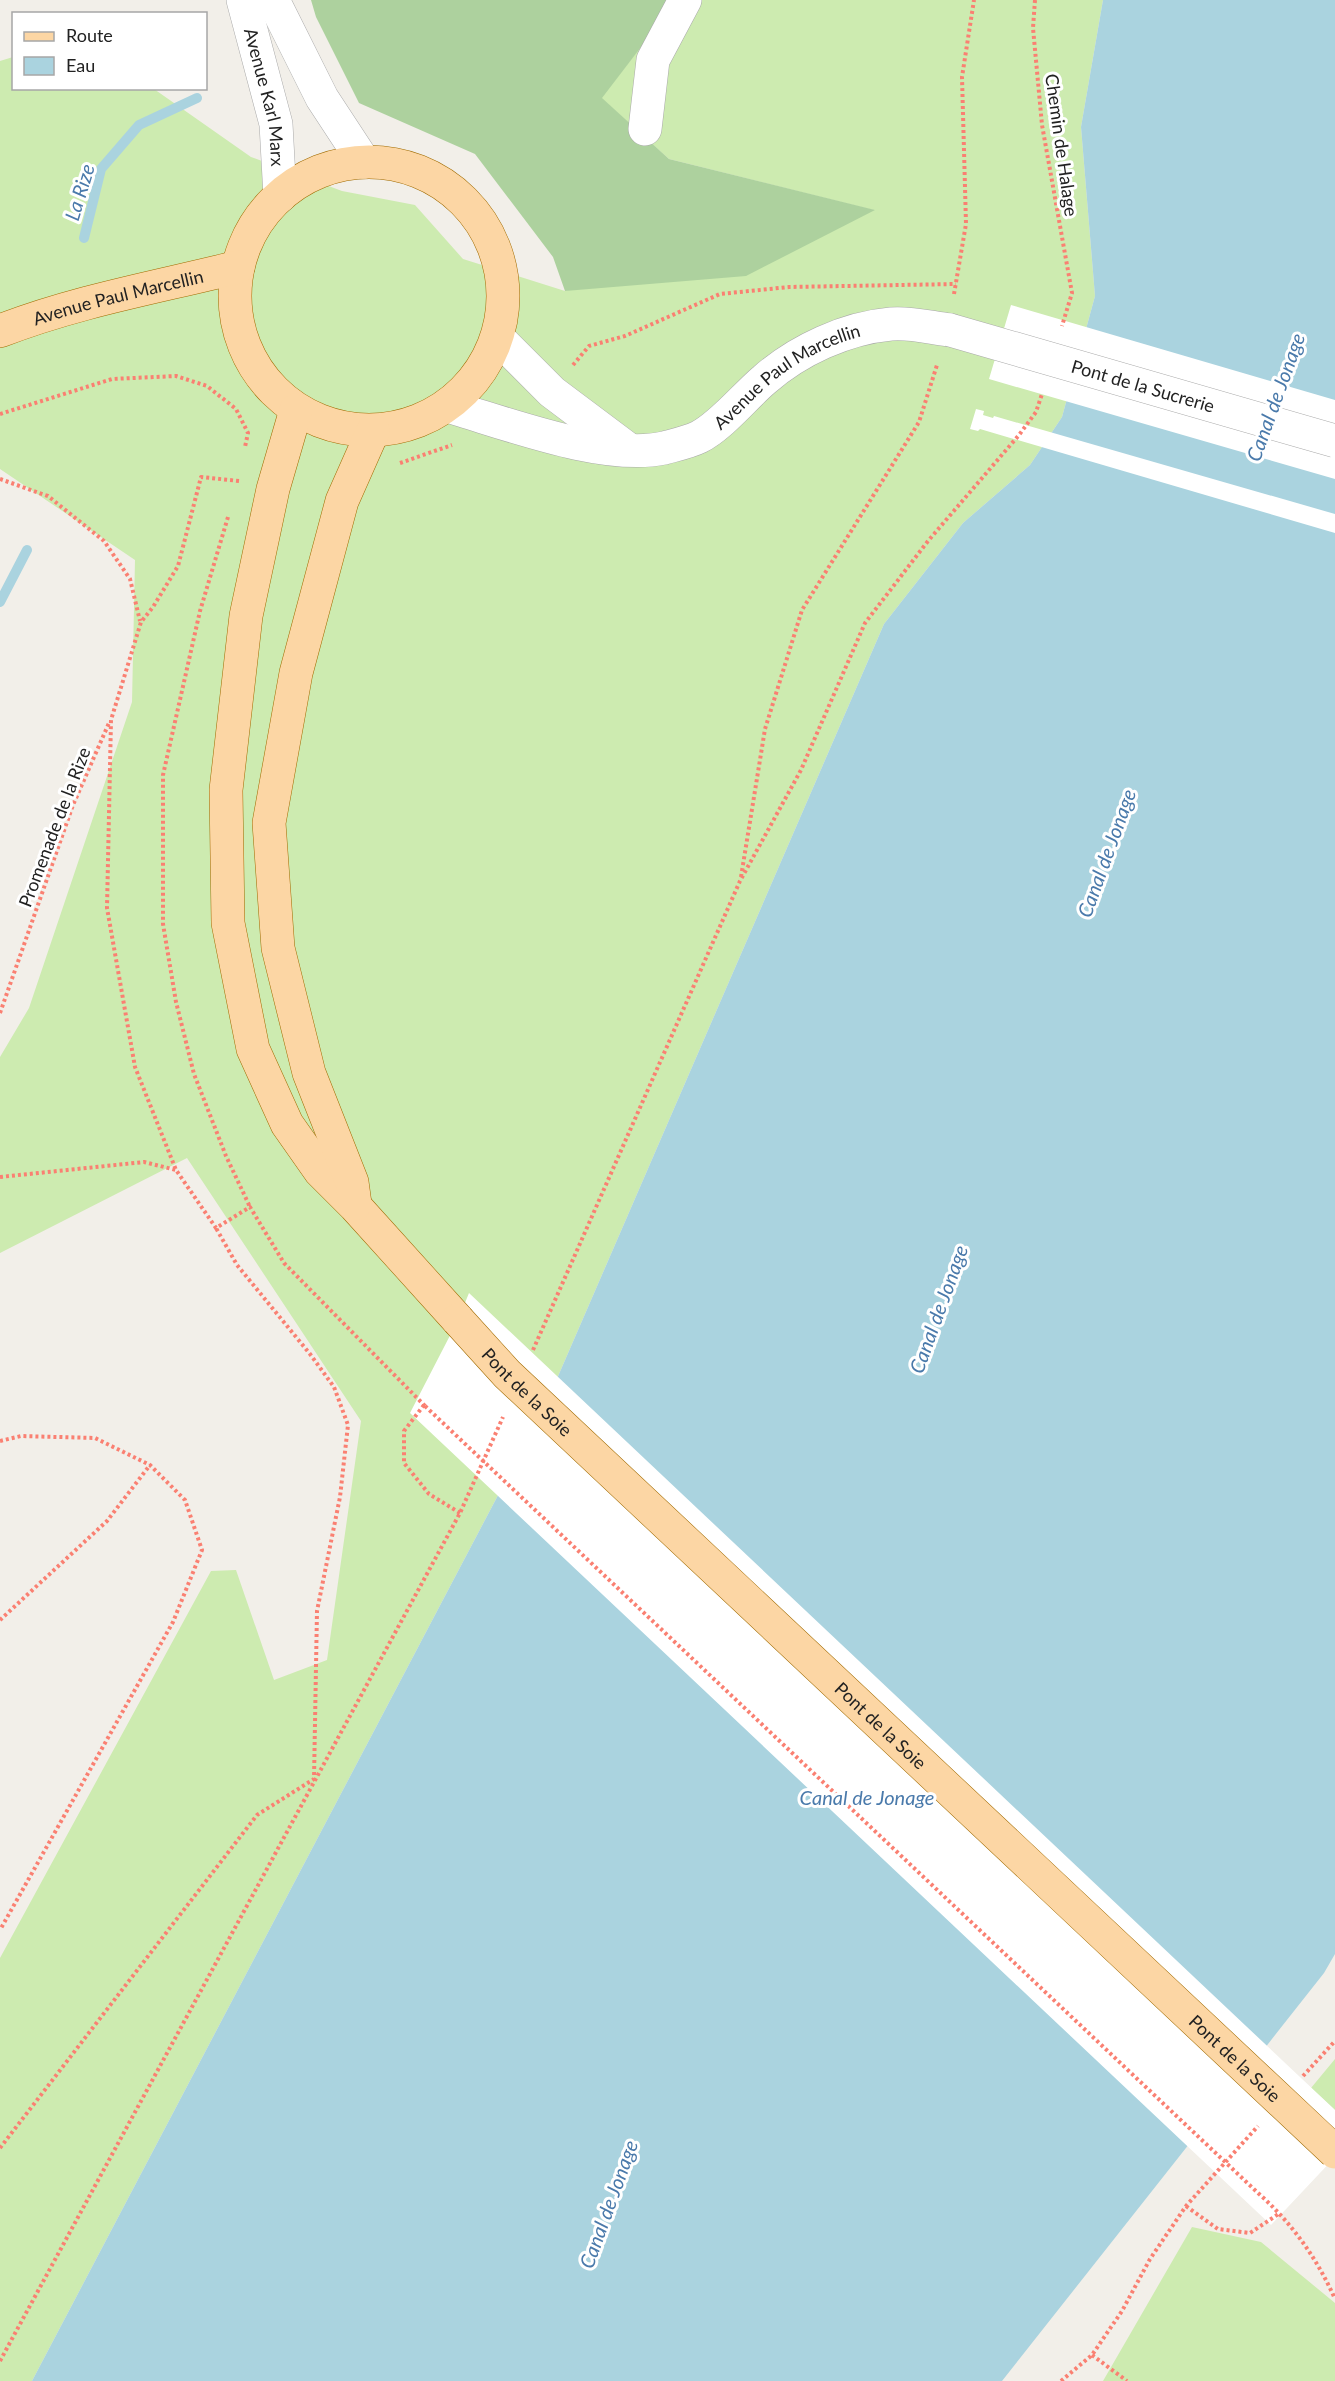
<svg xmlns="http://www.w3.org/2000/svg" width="1335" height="2381" viewBox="0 0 1335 2381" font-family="Lato,sans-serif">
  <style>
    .grass { fill: #cdebb0 }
    .forest { fill: #add19e }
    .water { fill: #aad3df }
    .pier { fill: #fff }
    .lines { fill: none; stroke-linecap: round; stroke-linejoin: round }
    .stream { stroke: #aad3df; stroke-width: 10 }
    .minor-casing { stroke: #a9a9a9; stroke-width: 34 }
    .tertiary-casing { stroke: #a9a9a9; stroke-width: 34 }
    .primary-casing { stroke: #a06b00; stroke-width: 34 }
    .path { stroke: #fa8072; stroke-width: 4; stroke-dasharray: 3 3; stroke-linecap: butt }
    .minor { stroke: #fff; stroke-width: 33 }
    .tertiary { stroke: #fff; stroke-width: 33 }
    .primary { stroke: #fcd6a4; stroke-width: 33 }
    .tertiary-bridge-casing { stroke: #a9a9a9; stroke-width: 34; stroke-linecap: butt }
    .primary-bridge-casing { stroke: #a06b00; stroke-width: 34; stroke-linecap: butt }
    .path-bridge { stroke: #fa8072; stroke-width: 4; stroke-dasharray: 3 3; stroke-linecap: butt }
    .tertiary-bridge { stroke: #fff; stroke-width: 33 }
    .primary-bridge { stroke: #fcd6a4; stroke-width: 33 }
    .labels { text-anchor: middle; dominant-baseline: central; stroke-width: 6; stroke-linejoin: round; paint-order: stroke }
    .street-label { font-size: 18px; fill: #222; stroke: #fff }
    .water-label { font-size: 20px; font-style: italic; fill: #4a7aab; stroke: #fff }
  </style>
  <rect width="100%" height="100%" fill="#f2efe9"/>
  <!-- grass -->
  <path class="grass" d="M677 0H1103L1081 127 1095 296 1062 417 1030 465 963 523 884 624 546 1404 32 2381H0V1958L211 1571 236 1570 274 1680 327 1660 361 1421 187 1158 0 1253V1057L29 1008 132 702 135 560 0 469V61L13 57 14 88 154 89 251 157 342 191 415 205 463 259 565 291 873 210 669 159 601 98Z
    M1335 2059V2110L1311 2088Z
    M1192 2227 1261 2242 1335 2303V2381H1103Z"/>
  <!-- forest -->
  <path class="forest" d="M311 0H677L602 98 669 159 875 210 746 276 565 291 553 257 475 154 359 103 316 17Z"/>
  <!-- water -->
  <path class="water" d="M1103 0H1335V1954L1324 1973 1002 2381H32L546 1404 884 624 963 523 1030 465 1062 417 1095 296 1081 127Z"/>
  <!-- pier -->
  <path class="pier" d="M1011 305 1335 400V479L989 379Z
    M976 409 984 411 983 415 993 418 994 416 1335 514V533L980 429 978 431 970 429Z
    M469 1293 1335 2110V2157L1271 2225 410 1413 458 1320Z"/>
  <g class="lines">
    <!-- stream -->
    <path class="stream" d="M84 238 101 169 139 125 197 98
      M0 602 27 550"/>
    <defs>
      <g id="minor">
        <path id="s1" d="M243 0 276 124 280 196"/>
        <path d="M273 0 322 98 364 162"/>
        <path d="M645 129 653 60 685 0"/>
      </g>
      <g id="tertiary">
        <path d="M498 338 552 392 628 449"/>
        <path id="s2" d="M447 406C506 423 604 461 664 448 675 445 689 442 699 437 721 426 745 396 764 380 798 350 846 328 891 324 910 322 932 328 950 330"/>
      </g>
      <g id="primary">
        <circle cx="369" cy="296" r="134"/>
        <path id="s3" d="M0 331C77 301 158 287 238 267"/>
        <path d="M296 410 273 489 246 616 226 790 228 923 253 1049 287 1124 320 1171 355 1206 458 1320"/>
        <path d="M355 1204 352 1182 309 1073 278 948 269 823 296 673 342 501 373 431"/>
      </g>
    </defs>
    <!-- minor casing -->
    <use href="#minor" class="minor-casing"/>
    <!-- tertiary casing -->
    <use href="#tertiary" class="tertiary-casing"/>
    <!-- primary casing -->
    <use href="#primary" class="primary-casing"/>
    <!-- path -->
    <path class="path" d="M1035 0 1033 28 1042 125 1072 293 1062 326
      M954 294 966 224 962 77 974 0
      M573 365 589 346 625 336 720 294 789 287 956 284
      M0 414 112 379 176 376 207 386 236 409 248 433 245 447
      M400 463 452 445
      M0 479 48 496 104 541 130 579 140 621
      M239 481 201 477 178 566 153 607 141 622 111 720 107 908 135 1067 176 1170 216 1228 250 1207 284 1263 425 1406
      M228 517 200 611 163 775V924L176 1002 194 1074 226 1156 250 1207
      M741 877 765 729 802 610 919 422 937 365
      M0 1013 73 805 109 723
      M0 1177 144 1162 176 1170
      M533 1350 740 881 801 770 865 623 928 541 1019 435 1036 412 1042 394
      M424 1405 404 1431V1463L429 1494 460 1513
      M0 1441 21 1436 95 1438 150 1465 185 1500 202 1550 173 1622 0 1930
      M0 1620 107 1521 150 1465
      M1303 2076 1335 2041
      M0 2148 257 1815 314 1779 317 1611 340 1497 348 1425 334 1387 310 1354 237 1265 216 1228
      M1258 2193C1291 2222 1317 2258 1335 2299
      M1186 2206 1218 2229 1250 2233 1280 2213
      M1092 2355 1127 2381
      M0 2361 460 1513 503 1417
      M1061 2381 1092 2355 1122 2311 1150 2259 1186 2206 1258 2126"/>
    <!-- minor -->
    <use href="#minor" class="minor"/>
    <!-- tertiary -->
    <use href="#tertiary" class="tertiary"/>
    <!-- primary -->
    <use href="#primary" class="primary"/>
    <defs>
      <g id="tertiary-bridge">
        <path id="s4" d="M950 330 1335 441"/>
      </g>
      <g id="primary-bridge">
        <path id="s5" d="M458 1320 507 1374 1335 2152"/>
      </g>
    </defs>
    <!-- tertiary-bridge casing -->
    <use href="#tertiary-bridge" class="tertiary-bridge-casing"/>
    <!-- primary-bridge casing -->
    <use href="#primary-bridge" class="primary-bridge-casing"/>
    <!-- path-bridge -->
    <path class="path-bridge" d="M425 1406 1258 2193"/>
    <!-- tertiary-bridge -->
    <use href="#tertiary-bridge" class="tertiary-bridge"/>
    <!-- primary-bridge -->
    <use href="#primary-bridge" class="primary-bridge"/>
  </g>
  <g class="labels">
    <!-- street labels -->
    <g class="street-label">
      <text stroke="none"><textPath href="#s1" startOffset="100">Avenue Karl Marx</textPath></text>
      <text transform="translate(1062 145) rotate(82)">Chemin de Halage</text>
      <text stroke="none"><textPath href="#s3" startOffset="123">Avenue Paul Marcellin</textPath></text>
      <text stroke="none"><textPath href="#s2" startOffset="368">Avenue Paul Marcellin</textPath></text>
      <text stroke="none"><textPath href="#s4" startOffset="201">Pont de la Sucrerie</textPath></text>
      <text transform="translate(54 827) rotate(-69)">Promenade de la Rize</text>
      <text stroke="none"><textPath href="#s5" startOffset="100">Pont de la Soie</textPath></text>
      <text stroke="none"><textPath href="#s5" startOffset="586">Pont de la Soie</textPath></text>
      <text stroke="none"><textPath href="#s5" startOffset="1072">Pont de la Soie</textPath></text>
    </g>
    <!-- water labels -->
    <g class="water-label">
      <text transform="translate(79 192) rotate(-73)">La Rize</text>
      <text transform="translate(1275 397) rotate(-70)">Canal de Jonage</text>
      <text transform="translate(1106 853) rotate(-70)">Canal de Jonage</text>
      <text transform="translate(938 1309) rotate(-70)">Canal de Jonage</text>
      <text x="867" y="1797">Canal de Jonage</text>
      <text transform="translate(608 2204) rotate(-70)">Canal de Jonage</text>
    </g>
  </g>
  <!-- legend -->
  <rect x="12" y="12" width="195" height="78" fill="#ffffff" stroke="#a7a7a7" stroke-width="1.5"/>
  <rect x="24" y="32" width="30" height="9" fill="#fcd6a4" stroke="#a7a7a7" stroke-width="1.5"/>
  <text x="66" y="42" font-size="18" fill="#222222">Route</text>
  <rect x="24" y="57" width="30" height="18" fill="#aad3df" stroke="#a7a7a7" stroke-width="1.5"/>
  <text x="66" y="72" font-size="18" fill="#222222">Eau</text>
</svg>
